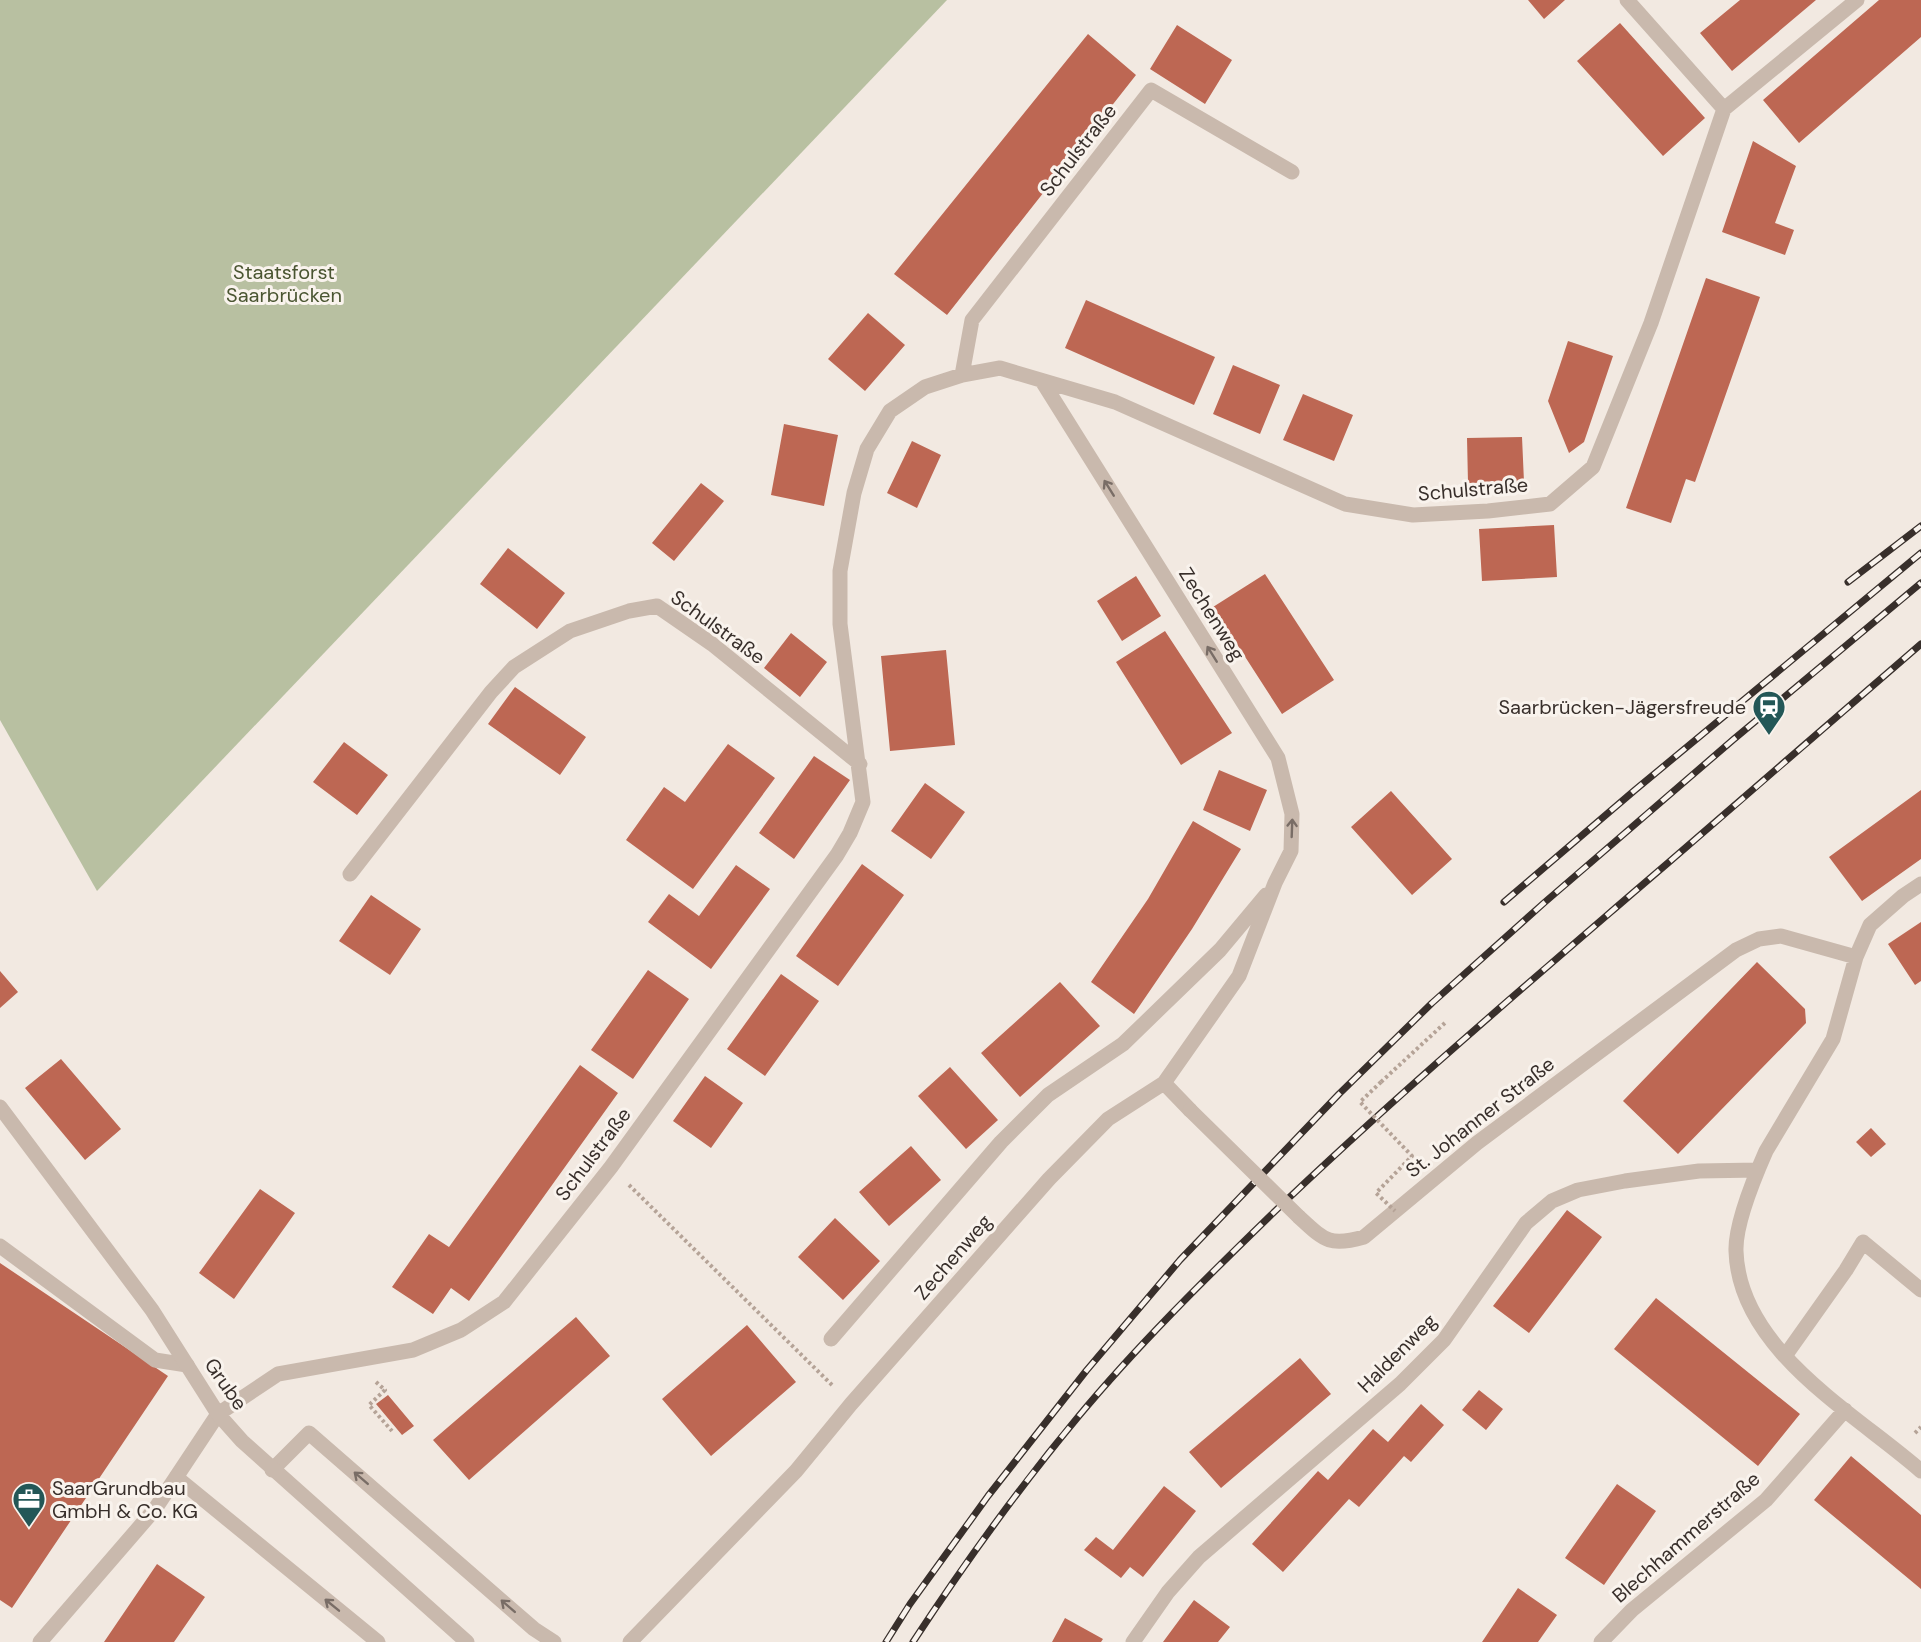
<svg xmlns="http://www.w3.org/2000/svg" width="1921" height="1642" viewBox="0 0 1921 1642" font-family="'DM Sans',sans-serif">
  <style>
    .green { fill: #b8c0a1 }
    .building { fill: #bd6753 }
    .lines { fill: none; stroke-linecap: round; stroke-linejoin: round }
    .path { stroke: #b5a397; stroke-width: 4; stroke-dasharray: 3 3; stroke-linecap: butt }
    .lane { stroke: #c9b9ad; stroke-width: 15 }
    .street { stroke: #c9b9ad; stroke-width: 15 }
    .rail-casing { stroke: #382f2b; stroke-width: 7 }
    .rail { stroke: #f9f3ed; stroke-width: 4.5; stroke-dasharray: 14; stroke-linecap: butt }
    .path-bridge { stroke: #b5a397; stroke-width: 4; stroke-dasharray: 3 3; stroke-linecap: butt }
    .street-bridge { stroke: #c9b9ad; stroke-width: 15 }
    .oneway { stroke: #796d66 }
    .labels { text-anchor: middle; dominant-baseline: central; stroke-width: 6; stroke-linejoin: round; paint-order: stroke }
    .street-label { font-size: 20px; fill: #382f2b; stroke: #f9f3ed }
    .park-label { font-size: 20px; fill: #4a5531; stroke: #f9f3ed }
    .poi-label { font-size: 20px; fill: #382f2b; stroke: #f9f3ed; text-anchor: end }
  </style>
  <rect width="100%" height="100%" fill="#f2e9e1"/>
  <!-- green -->
  <path class="green" d="M0 0H947L97 891 0 720Z"/>
  <!-- building -->
  <path class="building" d="M1528 0H1565L1544 19Z
    M1740 0H1816L1732 71 1700 33Z
    M1879 0H1921V37L1799 143 1763 100Z
    M1620 23 1705 118 1663 156 1577 61Z
    M1177 25 1232 60 1205 104 1150 69Z
    M1088 34 1136 75 947 315 894 274Z
    M1753 141 1796 166 1775 223 1794 230 1785 255 1722 232Z
    M1706 278 1760 297 1695 482 1686 479 1671 523 1626 508Z
    M1086 300 1215 357 1194 405 1065 348Z
    M868 313 905 345 865 391 828 359Z
    M1568 341 1613 356 1584 442 1569 453 1548 401Z
    M1233 365 1280 385 1260 434 1213 414Z
    M1303 394 1353 415 1334 461 1283 440Z
    M784 424 838 435 824 506 771 495Z
    M1522 437 1524 482 1468 483 1467 438Z
    M912 441 941 455 917 508 887 493Z
    M701 483 724 501 674 561 652 543Z
    M1554 525 1557 577 1482 581 1479 529Z
    M508 548 565 593 537 629 480 584Z
    M1265 574 1334 680 1282 714 1213 607Z
    M1136 576 1161 616 1122 641 1097 601Z
    M1165 631 1232 733 1181 765 1116 662Z
    M791 633 827 662 800 697 764 668Z
    M946 650 955 745 890 751 881 656Z
    M515 687 586 737 560 775 488 724Z
    M344 742 388 775 357 815 313 782Z
    M728 744 775 778 693 889 626 840 664 787 685 802Z
    M814 756 850 780 794 859 759 833Z
    M1219 770 1267 790 1250 831 1203 810Z
    M925 783 965 812 931 859 891 831Z
    M1921 790V859L1862 901 1829 857Z
    M1391 791 1452 859 1412 895 1351 827Z
    M1193 821 1241 849 1192 929 1134 1014 1091 982 1148 899Z
    M862 864 904 895 838 986 796 956Z
    M736 865 770 889 711 969 648 922 669 894 699 916Z
    M371 895 421 929 390 975 339 941Z
    M1921 922V981L1915 985 1888 944Z
    M1757 962 1805 1009 1806 1023 1678 1154 1623 1101Z
    M648 970 689 999 633 1079 591 1050Z
    M0 971 18 992 0 1008Z
    M781 974 819 1001 765 1076 727 1049Z
    M1060 982 1100 1026 1020 1097 981 1053Z
    M61 1059 121 1129 85 1160 25 1088Z
    M580 1065 618 1093 469 1301 451 1288 433 1314 392 1287 429 1234 449 1247Z
    M950 1067 998 1120 966 1149 918 1096Z
    M705 1076 743 1103 711 1148 673 1121Z
    M1871 1128 1886 1144 1871 1157 1856 1142Z
    M911 1146 941 1180 889 1226 859 1192Z
    M260 1189 295 1213 234 1299 199 1273Z
    M1567 1210 1602 1237 1529 1333 1493 1306Z
    M835 1218 880 1261 843 1300 798 1257Z
    M0 1263 168 1376 12 1608 0 1600Z
    M1656 1298 1800 1414 1758 1466 1614 1349Z
    M576 1317 610 1356 469 1480 433 1440Z
    M747 1325 796 1382 711 1456 662 1399Z
    M1300 1358 1331 1394 1221 1488 1189 1452Z
    M1479 1390 1503 1409 1486 1430 1462 1410Z
    M388 1395 414 1426 402 1435 376 1404Z
    M1421 1404 1444 1425 1411 1462 1404 1456 1359 1507 1349 1499 1283 1572 1252 1544 1318 1471 1328 1480 1373 1429 1388 1442Z
    M1851 1456 1921 1515V1589L1814 1500Z
    M1617 1484 1656 1511 1604 1585 1565 1558Z
    M1164 1486 1196 1511 1143 1577 1130 1567 1121 1578 1084 1550 1096 1537 1113 1550Z
    M157 1564 205 1597 174 1642H104Z
    M1518 1588 1557 1615 1538 1642H1482Z
    M1194 1600 1230 1627 1218 1642H1163Z
    M1065 1618 1103 1639 1101 1642H1052Z"/>
  <g class="lines">
    <!-- path -->
    <path class="path" d="M1381 1082 1447 1021
      M629 1185 833 1386
      M376 1382 385 1390 369 1405 392 1431
      M1915 1433 1921 1427"/>
    <!-- lane -->
    <path class="lane" d="M0 1246 155 1360 187 1365
      M1785 1356 1846 1270 1863 1242 1921 1290
      M272 1470 309 1433 534 1629 554 1642
      M176 1477 378 1642
      M40 1642 155 1509 218 1414"/>
    <!-- street -->
    <path class="street" d="M1627 0 1724 109
      M962 375 972 320 1151 90 1292 172
      M350 874 491 692 514 667 570 631 629 611 657 606 712 644 860 764
      M1921 884 1903 896 1870 925 1856 957 1833 1039 1766 1151C1755 1176 1735 1223 1736 1251 1739 1350 1855 1413 1921 1471
      M1164 1083 1190 1110
      M0 1107 152 1310 218 1414 242 1441 467 1642
      M1299 1217C1324 1240 1329 1247 1364 1237L1477 1143 1736 950 1759 939 1781 936 1856 957
      M831 1339 1001 1142 1048 1095 1123 1044 1220 950 1266 895
      M218 1414 278 1374 413 1350 461 1330 504 1302 611 1167 837 855 850 833 863 802 840 624V571L854 493 867 449 890 411 925 387 962 375 1000 368 1115 402 1345 504 1413 515 1488 511 1550 504 1593 467 1651 323 1724 109 1857 0
      M630 1642 796 1471 851 1404 1049 1179 1108 1119 1164 1083 1239 976 1275 883 1291 851 1292 814 1278 758 1042 381
      M1133 1642 1168 1592 1199 1557 1400 1384 1444 1340 1526 1223 1552 1201 1578 1190 1625 1181 1699 1171 1758 1170
      M1601 1642 1632 1610 1766 1500 1845 1410"/>
    <defs>
      <path id="rail" d="M1848 582 1921 526
        M1504 902 1635 790 1921 553
        M886 1642 910 1604 988 1496 1086 1371 1180 1260 1339 1094 1432 1003 1545 902 1734 739 1921 583
        M913 1642C964 1564 1018 1489 1078 1417 1137 1346 1204 1280 1271 1215 1388 1103 1511 998 1634 892 1730 810 1825 727 1921 644"/>
    </defs>
    <!-- rail casing -->
    <use href="#rail" class="rail-casing"/>
    <!-- rail -->
    <use href="#rail" class="rail"/>
    <!-- path-bridge -->
    <path class="path-bridge" d="M1381 1082 1360 1102 1412 1156 1376 1193 1395 1211"/>
    <!-- street-bridge -->
    <path class="street-bridge" d="M1190 1110 1299 1217"/>
  </g>
  <!-- one-way arrows -->
  <defs><path id="oneway-shaft" d="M-6 0H5M1.5-3L5.5 0L1.5 3" fill="none" stroke-width="1.6" stroke-linecap="round" stroke-linejoin="round" transform="scale(1.5)"/></defs>
  <g class="oneway">
    <use href="#oneway-shaft" transform="translate(1109 488) rotate(-122)"/>
    <use href="#oneway-shaft" transform="translate(1212 654) rotate(-122)"/>
    <use href="#oneway-shaft" transform="translate(1292 828) rotate(-88)"/>
    <use href="#oneway-shaft" transform="translate(361 1478) rotate(-139)"/>
    <use href="#oneway-shaft" transform="translate(332 1605) rotate(-141)"/>
    <use href="#oneway-shaft" transform="translate(508 1606) rotate(-139)"/>
  </g>
  <!-- icons -->
  <defs>
    <symbol id="station-pin" viewBox="-11 -11 22 30"><path d="M0 17L-7.5 6A9.5 9.5 0 1 1 7.5 6Z" fill="#235757" stroke="#f9f3ed"/><path d="M-3-6H3Q5-6 5-4V2Q5 4 3 4L4.5 6H3L1.5 4h-3L-3 6H-4.5L-3 4Q-5 4-5 2V-4Q-5-6-3-6ZM-3.5-4v3h7v-3ZM-3.5 1v1.5H-2V1ZM2 1v1.5H3.5V1Z" fill="#fff"/></symbol>
    <symbol id="office-pin" viewBox="-11 -11 22 30"><path d="M0 17L-7.5 6A9.5 9.5 0 1 1 7.5 6Z" fill="#235757" stroke="#f9f3ed"/><path d="M-6-3h4V-5.5h4V-3h4V5H-6ZM-1-4.5V-3h2v-1.5ZM-6 0V1H6V0Z" fill="#fff"/></symbol>
  </defs>
  <g fill-rule="evenodd">
    <use href="#station-pin" x="1750" y="688" width="38" height="52"/>
    <use href="#office-pin" x="10" y="1480" width="38" height="52"/>
  </g>
  <g class="labels">
    <!-- street labels -->
    <g class="street-label">
      <text transform="translate(1078 150) rotate(-52)">Schulstraße</text>
      <text transform="translate(1473 489) rotate(-5)">Schulstraße</text>
      <text transform="translate(1212 614) rotate(58)">Zechenweg</text>
      <text transform="translate(718 627) rotate(36)">Schulstraße</text>
      <text transform="translate(1480 1117) rotate(-38)">St. Johanner Straße</text>
      <text transform="translate(593 1154) rotate(-53)">Schulstraße</text>
      <text transform="translate(953 1257) rotate(-49)">Zechenweg</text>
      <text transform="translate(1397 1353) rotate(-45)">Haldenweg</text>
      <text transform="translate(226 1384) rotate(55)">Grube</text>
      <text transform="translate(1686 1537) rotate(-41)">Blechhammerstraße</text>
    </g>
    <!-- park labels -->
    <g class="park-label">
      <text x="284" y="272">Staatsforst<tspan x="284" dy="23">Saarbrücken</tspan></text>
    </g>
    <!-- poi labels -->
    <g class="poi-label">
      <text x="1746" y="707">Saarbrücken-Jägersfreude</text>
      <text x="52" y="1488" text-anchor="start">SaarGrundbau<tspan x="52" dy="23">GmbH &amp; Co. KG</tspan></text>
    </g>
  </g>
</svg>
